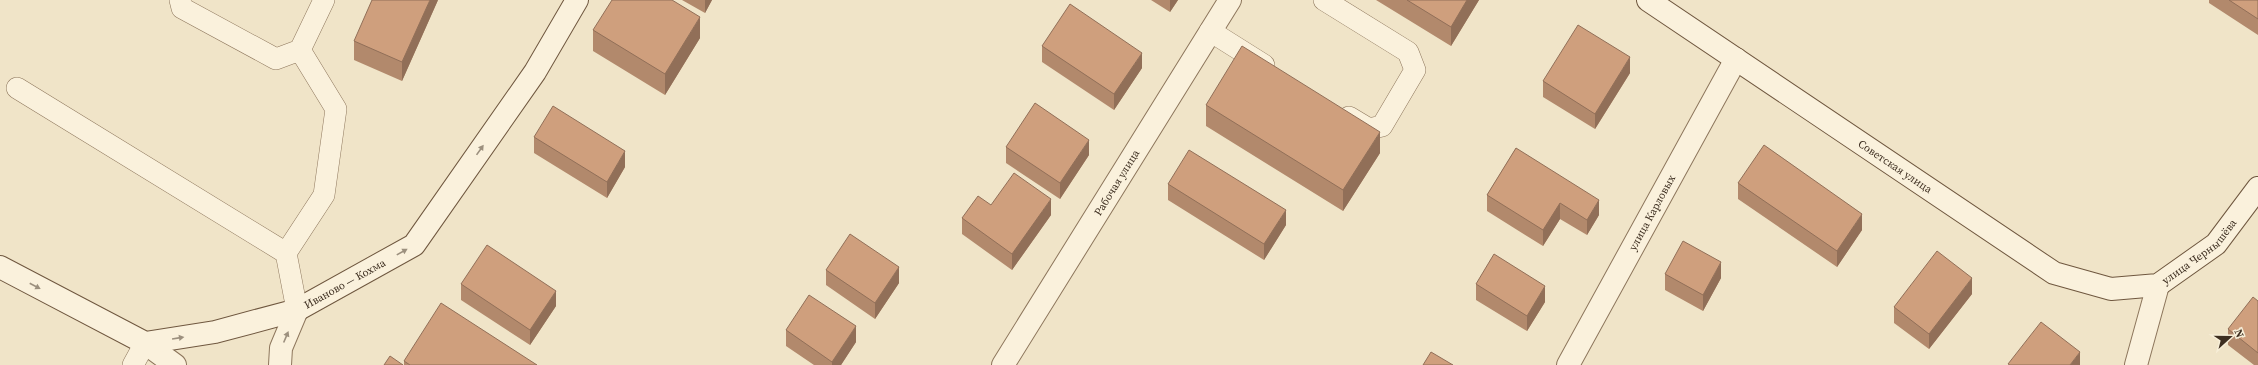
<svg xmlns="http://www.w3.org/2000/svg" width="2258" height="365" viewBox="0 0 2258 365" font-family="'Source Serif 4',serif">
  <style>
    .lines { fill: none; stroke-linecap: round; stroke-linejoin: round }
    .lane-casing { stroke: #8d765c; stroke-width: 22 }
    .street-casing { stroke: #8d765c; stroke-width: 24 }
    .secondary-casing { stroke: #6f573f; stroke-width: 24 }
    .lane { stroke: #faf1dc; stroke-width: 21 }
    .street { stroke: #faf1dc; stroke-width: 22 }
    .secondary { stroke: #faf1dc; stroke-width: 22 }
    .wall { fill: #b2896c }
    .shaded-wall { fill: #916f58 }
    .building { fill: #cf9f7d; stroke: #916f58 }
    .oneway { fill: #9c907e }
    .labels { text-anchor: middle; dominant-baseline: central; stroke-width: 3; stroke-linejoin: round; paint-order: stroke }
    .street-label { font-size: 11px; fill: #3d2e20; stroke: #f7eed8 }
  </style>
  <rect width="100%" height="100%" fill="#f0e4c8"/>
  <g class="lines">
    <defs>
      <path id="lane" d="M180 0 182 8 276 59 300 50 324 0
        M1324 0 1408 52 1415 70 1382 126 1369 129 1349 117
        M1210 31 1264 65
        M17 88 286 253 297 310
        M286 253 324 195 336 109 300 50
        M133 365 145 343"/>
      <g id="street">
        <path d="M145 343 175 365"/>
        <path d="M280 365 281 348 297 310"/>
        <path id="s1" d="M1003 365 1230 0"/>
        <path id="s2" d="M1568 365 1736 59"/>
        <path d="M2136 365 2158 285"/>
      </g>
      <g id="secondary">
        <path id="s3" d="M1648 0 2054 273 2111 289 2158 285 2216 244 2258 188"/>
        <path id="s4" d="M0 267 145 343 215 332 297 310 414 245 535 72 577 0"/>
      </g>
    </defs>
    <!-- lane casing -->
    <use href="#lane" class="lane-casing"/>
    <!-- street casing -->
    <use href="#street" class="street-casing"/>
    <!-- secondary casing -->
    <use href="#secondary" class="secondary-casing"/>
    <!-- lane -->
    <use href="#lane" class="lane"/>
    <!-- street -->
    <use href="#street" class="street"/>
    <!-- secondary -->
    <use href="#secondary" class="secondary"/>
  </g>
  <!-- wall -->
  <path class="wall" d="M438 0 402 81 354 60V41Z
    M682 0H712L705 13Z
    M1151 0H1178L1170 12Z
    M1376 0H1479L1451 46Z
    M2209 0H2258V35L2209 3Z
    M593 30 700 38 665 95 593 51Z
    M1042 46 1142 68 1114 110 1042 62Z
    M1630 73 1595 129 1543 97V81Z
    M1206 105 1380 153 1343 211 1206 126Z
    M534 137 625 167 607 198 534 153Z
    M1006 147 1089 155 1060 199 1006 163Z
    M1516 148 1599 215 1587 235 1560 219 1543 246 1487 211V195Z
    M1738 183 1862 230 1837 267 1738 199Z
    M1168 184 1286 225 1264 260 1168 200Z
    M991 205 1051 215 1012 270 962 234V218Z
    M826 270 899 283 875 319 826 285Z
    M1665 274 1721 278 1703 311 1665 290Z
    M461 284 556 306 530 345 461 300Z
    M1476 284 1545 302 1527 331 1476 300Z
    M1972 294 1929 349 1894 323V307Z
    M2258 301V365H2254L2228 345V329Z
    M786 330 856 342 841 365H814L786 346Z
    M404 361 537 365H404Z"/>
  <!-- shaded-wall -->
  <path class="shaded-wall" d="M430 0H438L402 81V62Z
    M705 0H712L705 13Z
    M1170 0H1178L1170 12Z
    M1467 0H1479L1451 46V27Z
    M700 17V38L665 95V74Z
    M1142 53V68L1114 110V94Z
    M1630 57V73L1595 129V114Z
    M1380 132V153L1343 211V190Z
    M1089 140V155L1060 199V183Z
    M625 151V167L607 198V182Z
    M1051 199V215L1012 270V254Z
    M1599 200V215L1587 235V220Z
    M1560 203V219L1543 246V230Z
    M1286 210V225L1264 260V244Z
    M1862 214V230L1837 267V251Z
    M1721 262V278L1703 311V295Z
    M899 267V283L875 319V303Z
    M1972 278V294L1929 349V334Z
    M1545 286V302L1527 331V316Z
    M556 291V306L530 345V330Z
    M856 326V342L841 365H832V362Z
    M2080 352V365H2070Z"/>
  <!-- building -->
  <path class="building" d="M372 0H430L402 62 354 41Z
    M612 0H672L700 17 665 74 593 30Z
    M1407 0H1467L1451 27Z
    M2229 0H2258V19Z
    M1070 4 1142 53 1114 94 1042 46Z
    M1578 25 1630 57 1595 114 1543 81Z
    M1242 46 1380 132 1343 190 1206 105Z
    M1035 103 1089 140 1060 183 1006 147Z
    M553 106 625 151 607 182 534 137Z
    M1764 145 1862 214 1837 251 1738 183Z
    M1516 148 1599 200 1587 220 1560 203 1543 230 1487 195Z
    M1189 150 1286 210 1264 244 1168 184Z
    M1014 173 1051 199 1012 254 962 218 978 196 991 205Z
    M850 234 899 267 875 303 826 270Z
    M1683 241 1721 262 1703 295 1665 274Z
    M487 245 556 291 530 330 461 284Z
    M1937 251 1972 278 1929 334 1894 307Z
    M1494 254 1545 286 1527 316 1476 284Z
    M809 295 856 326 832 362 786 330Z
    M2253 297 2258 301V353L2228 329Z
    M441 303 537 365H410L404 361Z
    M2041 322 2080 352 2070 365H2010L2008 364Z
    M1431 352 1453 365H1423Z
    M390 356 403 365H384Z"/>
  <!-- one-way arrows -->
  <defs><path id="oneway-solid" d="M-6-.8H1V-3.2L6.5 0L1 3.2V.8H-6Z"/></defs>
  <g class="oneway">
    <use href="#oneway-solid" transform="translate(480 150) rotate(-55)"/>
    <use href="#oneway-solid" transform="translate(402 252) rotate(-29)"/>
    <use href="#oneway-solid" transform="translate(35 286) rotate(28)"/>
    <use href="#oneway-solid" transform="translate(286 337) rotate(-67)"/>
    <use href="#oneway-solid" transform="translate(178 338) rotate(-9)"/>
  </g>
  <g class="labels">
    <!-- street labels -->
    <g class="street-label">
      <text stroke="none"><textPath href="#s3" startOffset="298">Советская улица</textPath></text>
      <text stroke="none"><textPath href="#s1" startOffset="215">Рабочая улица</textPath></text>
      <text stroke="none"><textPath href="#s2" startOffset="174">улица Карловых</textPath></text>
      <text stroke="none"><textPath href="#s3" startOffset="649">улица Чернышёва</textPath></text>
      <text stroke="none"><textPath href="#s4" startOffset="374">Иваново — Кохма</textPath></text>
    </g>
  </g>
  <!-- north arrow -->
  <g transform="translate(2230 337) rotate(69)" stroke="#f7eed8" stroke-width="3" paint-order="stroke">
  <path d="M0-3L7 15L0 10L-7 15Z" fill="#3d2e20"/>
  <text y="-6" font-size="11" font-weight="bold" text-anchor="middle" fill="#3d2e20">N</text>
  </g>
</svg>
